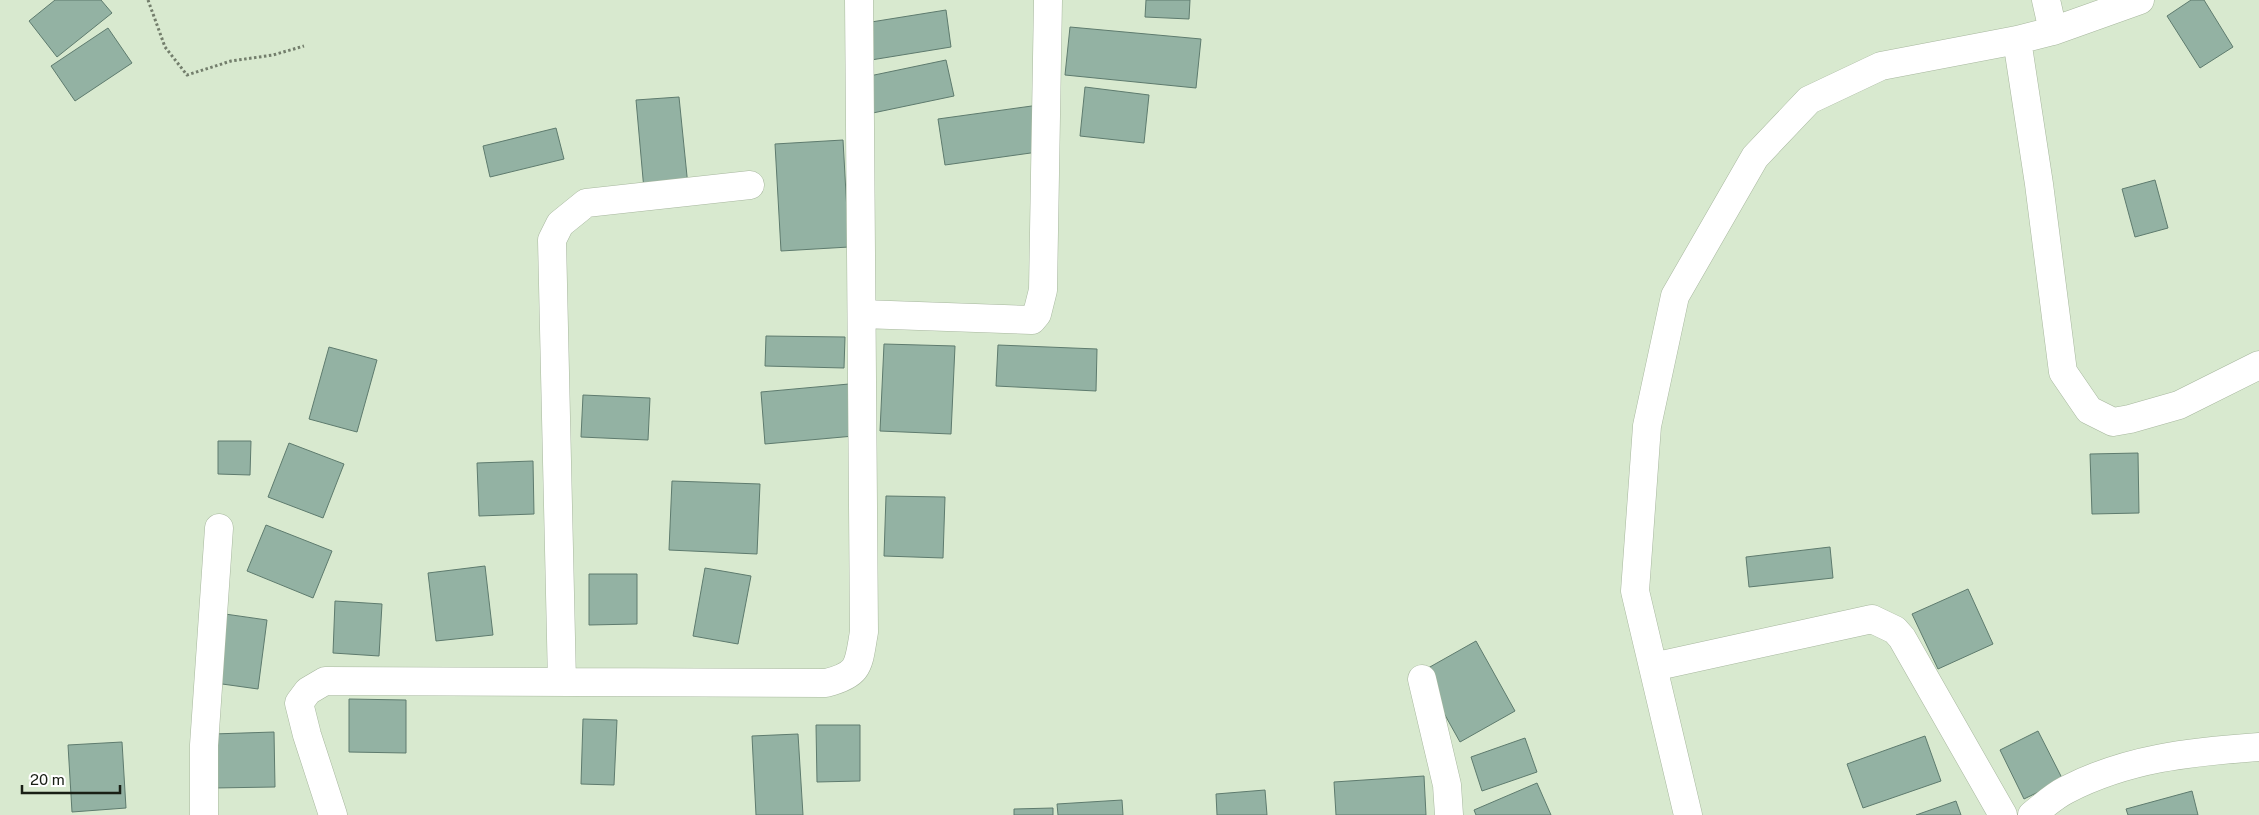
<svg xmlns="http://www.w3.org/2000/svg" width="2259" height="815" viewBox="0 0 2259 815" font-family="'Public Sans',sans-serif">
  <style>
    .building { fill: #93b2a3; stroke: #5e7b6e }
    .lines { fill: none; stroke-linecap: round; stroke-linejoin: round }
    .street-casing { stroke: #a7b79e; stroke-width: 29 }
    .path { stroke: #737e6c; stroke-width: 3; stroke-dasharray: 2.5 2.5; stroke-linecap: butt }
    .street { stroke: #fff; stroke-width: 28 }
  </style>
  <rect width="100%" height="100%" fill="#d8e9cf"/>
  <!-- building -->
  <path class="building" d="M55 0H101L112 13 57 57 29 21Z
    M1146 0H1190L1189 19 1145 17Z
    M2191 0H2204L2233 47 2200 68 2167 16Z
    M946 10 951 47 871 60 865 23Z
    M1070 27 1201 39 1196 88 1065 75Z
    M108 28 132 63 75 101 51 66Z
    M946 60 954 96 868 114 860 78Z
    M1085 87 1149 95 1144 143 1080 136Z
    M679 97 688 186 644 190 636 100Z
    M1039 105 1045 151 945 165 938 119Z
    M556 128 564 159 490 177 483 146Z
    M843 140 849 247 781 251 775 144Z
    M2155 180 2168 228 2135 237 2122 189Z
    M766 336 845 337 844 368 765 366Z
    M884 344 955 346 951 434 880 431Z
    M998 345 1097 349 1096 391 996 386Z
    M329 347 377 360 357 432 309 419Z
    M849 384 854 436 765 444 761 392Z
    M583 395 650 398 648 440 581 437Z
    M218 441H251L250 475 218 474Z
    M289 443 344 464 323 518 268 497Z
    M2138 453 2139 513 2092 514 2090 454Z
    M533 461 534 514 479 516 477 463Z
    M672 481 760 484 757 554 669 550Z
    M886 496 945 497 943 558 884 556Z
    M266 525 332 551 313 598 247 571Z
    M1830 547 1833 578 1749 587 1746 557Z
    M485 566 493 635 436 641 428 573Z
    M705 568 751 576 738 644 693 636Z
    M589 574H637V624L589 625Z
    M1968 589 1993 644 1938 669 1912 614Z
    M335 601 382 604 379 656 333 653Z
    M225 614 267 620 258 689 215 683Z
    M1476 641 1515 711 1460 742 1421 672Z
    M349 699 406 700V753L349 752Z
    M583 719 617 720 614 785 581 784Z
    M816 725H860V781L817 782Z
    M2038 731 2063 780 2024 799 2000 750Z
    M274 732 275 787 214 788 213 734Z
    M798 734 803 815H756L752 736Z
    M1925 736 1941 781 1863 808 1847 764Z
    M1525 738 1537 772 1482 791 1471 757Z
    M122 742 126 808 72 812 68 745Z
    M1424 776 1426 815H1336L1334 782Z
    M1537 783 1551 815H1476L1474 810Z
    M1265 790 1267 815H1217L1216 794Z
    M2192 791 2198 815H2128L2126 809Z
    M1122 800 1123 815H1058L1057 804Z
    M1956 801 1961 815H1916Z
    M1053 808V815H1014V809Z"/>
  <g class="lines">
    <defs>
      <path id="street" d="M2046 0 2053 31
        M2017 40 2039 184 2063 372 2089 410 2113 422 2130 419 2179 405 2259 365
        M862 314 1032 320 1037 314 1043 290 1048 0
        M1653 667 1872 619 1895 630 1902 638 2003 815
        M1422 679 1447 785 1449 815
        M562 682 552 240 560 224 586 203 750 185
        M204 815V745L219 528
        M333 815 307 735 299 703 308 691 325 681 826 683C861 674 858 665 864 632L859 0
        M1688 815 1635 591 1647 426 1675 296 1755 157 1809 100 1881 66 2017 40 2053 31 2140 0
        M2032 815C2042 807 2054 796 2066 790 2128 758 2190 752 2259 747"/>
    </defs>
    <!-- street casing -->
    <use href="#street" class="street-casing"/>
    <!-- path -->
    <path class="path" d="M148 0 165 47 187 75 231 61 273 55 304 46"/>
    <!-- street -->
    <use href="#street" class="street"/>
  </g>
  <!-- scale -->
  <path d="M22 785v8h98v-8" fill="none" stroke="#191f15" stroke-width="2.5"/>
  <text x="30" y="785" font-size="15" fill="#191f15" stroke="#ffffff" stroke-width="4" paint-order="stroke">20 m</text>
</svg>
